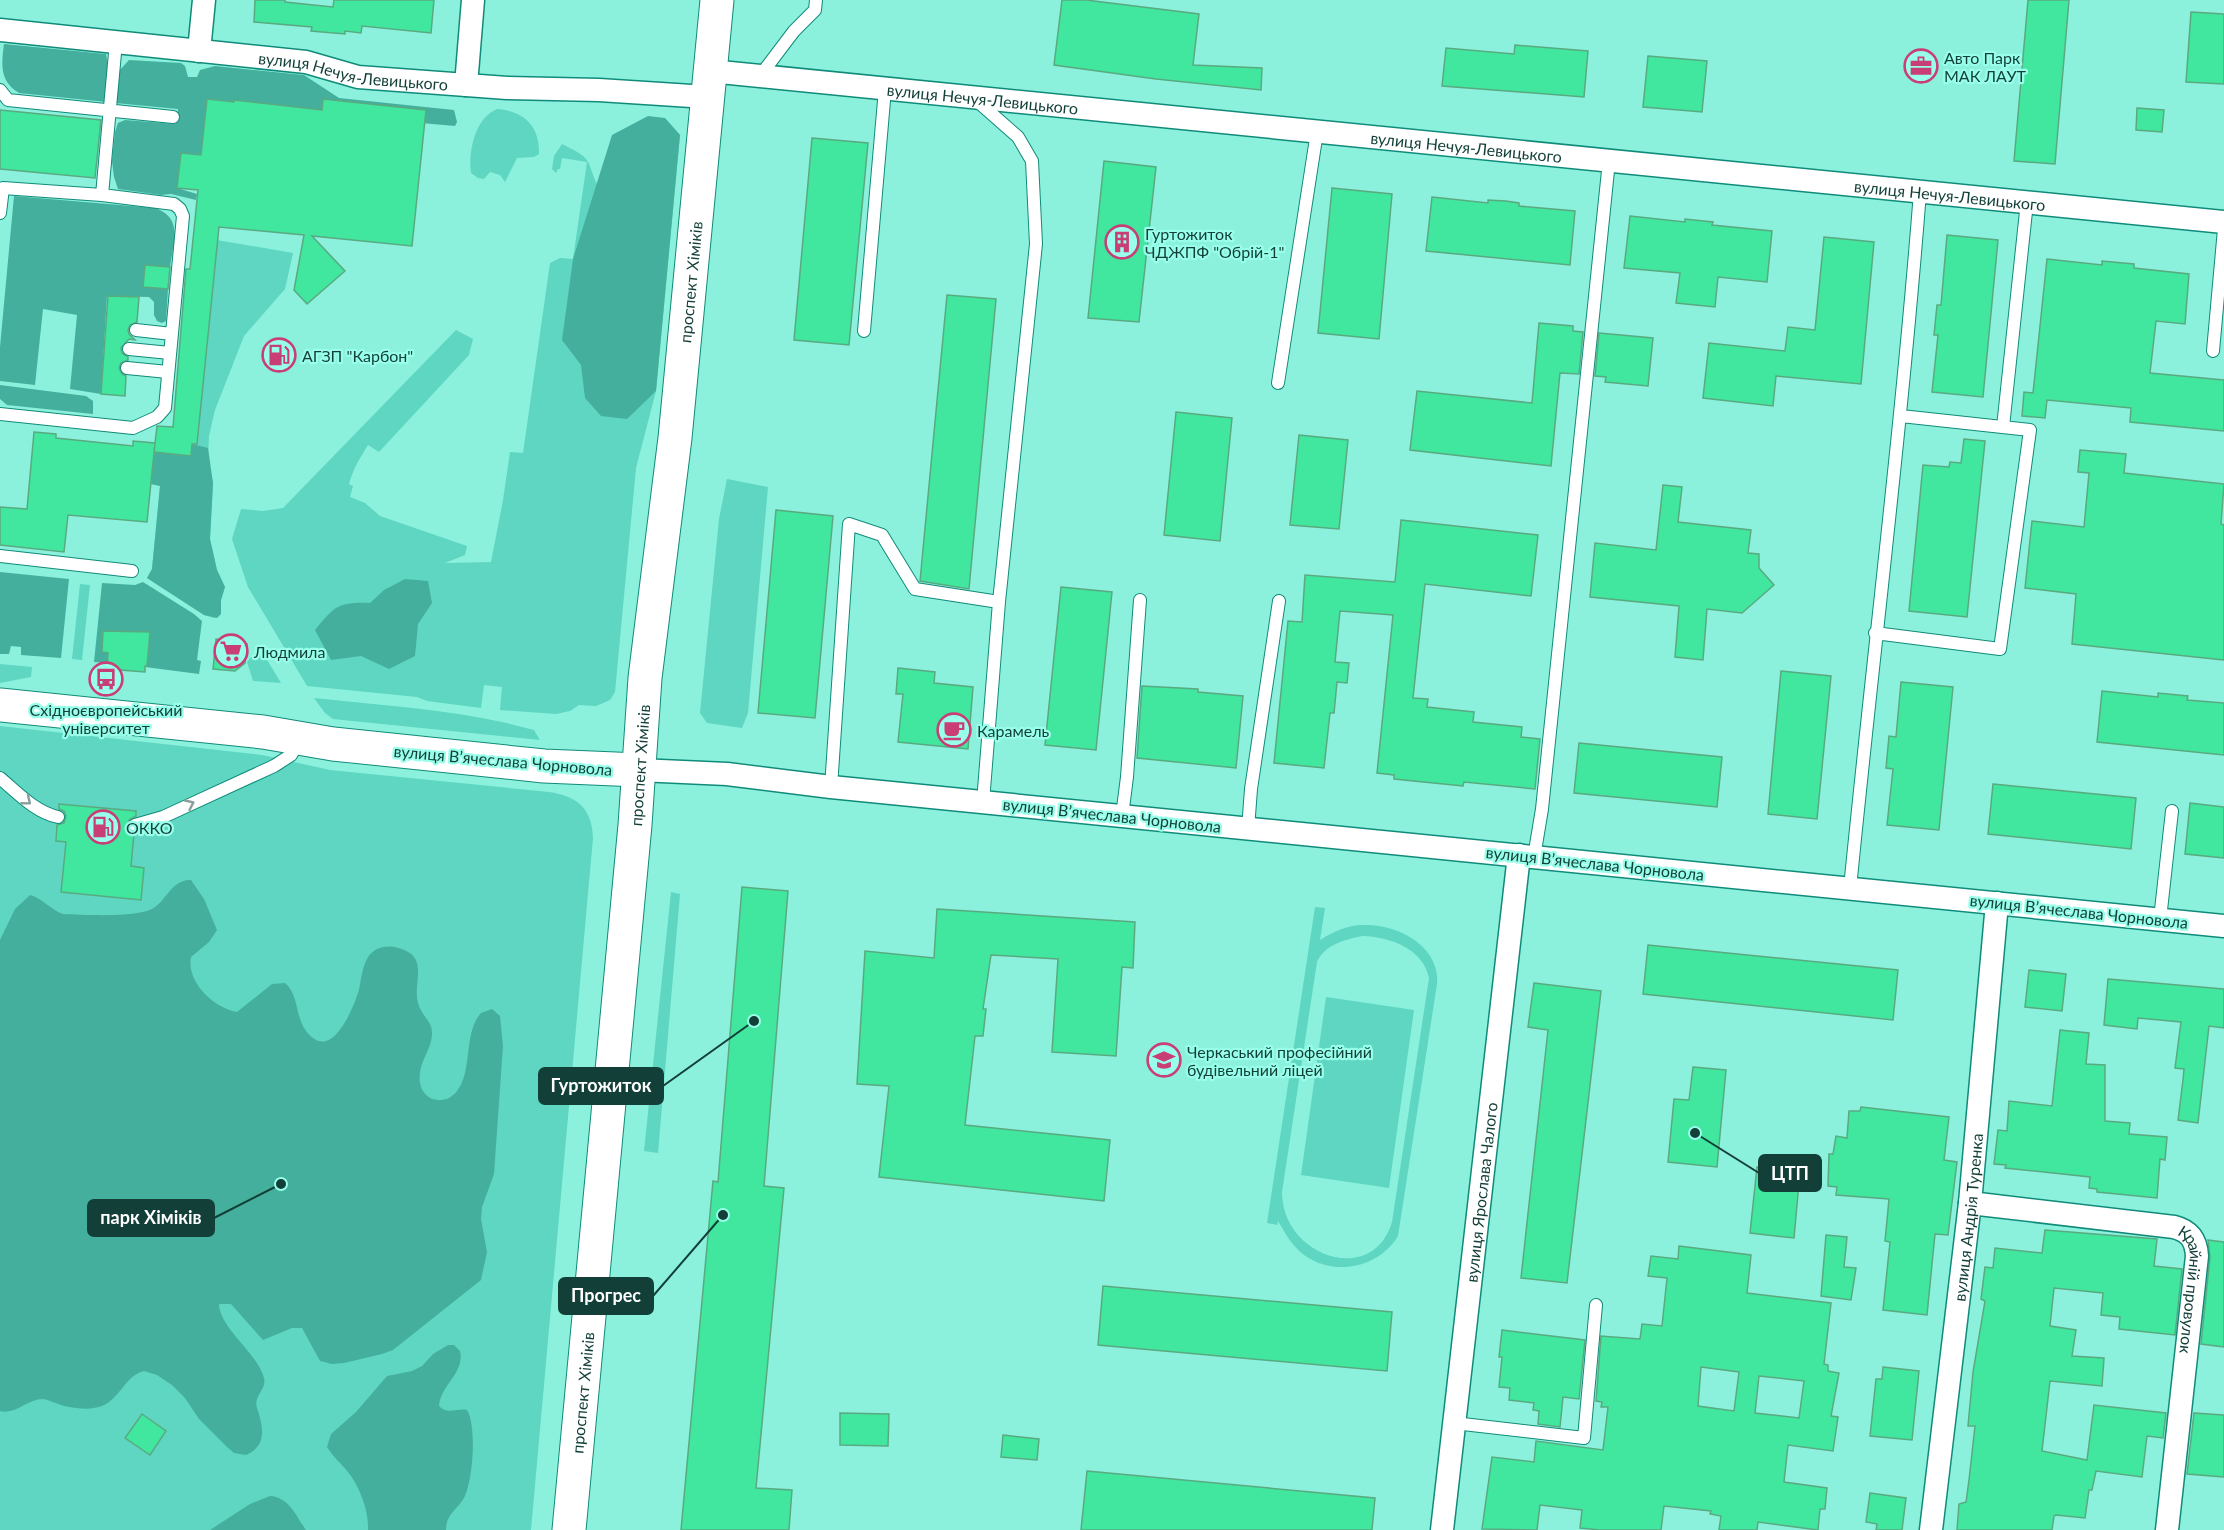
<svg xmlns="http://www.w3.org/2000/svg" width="2224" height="1530" viewBox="0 0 2224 1530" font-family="Lato,sans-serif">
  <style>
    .green { fill: #5ed6c1; fill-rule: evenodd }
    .forest { fill: #45af9d }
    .building { fill: #41e69f; stroke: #5aaa81; stroke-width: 1.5; fill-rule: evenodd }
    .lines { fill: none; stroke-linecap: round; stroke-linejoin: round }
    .lane-casing { stroke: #108b7a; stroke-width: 14 }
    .street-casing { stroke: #108b7a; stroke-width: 25 }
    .secondary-casing { stroke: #108b7a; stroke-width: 35 }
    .primary-casing { stroke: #108b7a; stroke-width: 35 }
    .lane { stroke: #fff; stroke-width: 12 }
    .street { stroke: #fff; stroke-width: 22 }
    .secondary { stroke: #fff; stroke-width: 33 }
    .primary { stroke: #fff; stroke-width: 33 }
    .oneway { stroke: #889f9c }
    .labels { text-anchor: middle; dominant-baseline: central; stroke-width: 4.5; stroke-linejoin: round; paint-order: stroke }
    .poi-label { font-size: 16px; fill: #123f38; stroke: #98ffea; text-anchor: start }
    .street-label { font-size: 16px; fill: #123f38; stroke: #98ffea }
    .leader { fill: none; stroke: #123f38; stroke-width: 2 }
    .callout-dot { fill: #123f38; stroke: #98ffea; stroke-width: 2 }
    .callout { fill: #123f38; stroke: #123f38; stroke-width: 2 }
    .callout-label { font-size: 18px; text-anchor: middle; font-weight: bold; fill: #fff }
  </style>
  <rect width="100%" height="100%" fill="#8bf1dd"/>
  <!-- green -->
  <path class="green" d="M497 109C524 111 540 126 539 154L534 157 517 158 505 182 500 175 490 172 484 179 478 178 471 173C468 152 475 118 497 109Z
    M665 118 680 135 656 391 636 468 615 692 610 700 596 706 579 705 570 711 556 714 500 710 502 687 484 685 481 708 427 701 417 697 307 686 248 587 232 539 241 509 263 511 283 508 456 330 473 339 469 355 379 452 368 445C360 458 353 469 349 484L353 486 350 497 365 503 380 516 467 546 465 555 445 563 491 562 503 500 510 452 523 453 550 263 560 258 573 259 587 162 562 158 560 169H558L556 173 552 169 554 156 562 144C571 149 583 153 588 162 592 170 593 177 598 186Z
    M217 240 293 253 285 289 244 336 215 410 209 436 208 458 213 483 210 539 217 570 225 587 221 600V614L214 618 204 615 147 578 152 569 160 486 151 484 154 452 191 456 192 444H197Z
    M727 479 768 487 748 713 742 728 707 723 700 713 719 519Z
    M80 584 90 585 82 660 72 659Z
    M258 652 263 653 281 683 253 681 247 662 254 654Z
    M0 664 32 667 31 677 0 683Z
    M314 698C388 706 463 710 534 730L540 740 333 719 325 713Z
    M0 726 262 755 330 770 549 792C577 796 592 808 593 838L531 1530H0Z
    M671 892 680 894 658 1153 644 1151Z
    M1315 907 1325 908 1320 940C1333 932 1347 925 1363 925 1396 923 1441 946 1437 984L1398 1236C1379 1268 1334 1277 1304 1255 1292 1246 1285 1233 1278 1221L1277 1225 1267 1223ZM1363 936C1389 937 1423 948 1429 978L1392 1222C1373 1287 1282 1257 1282 1192L1317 962C1324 945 1346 939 1363 936Z
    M1326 997 1414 1010 1389 1188 1301 1175Z"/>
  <!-- forest -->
  <path class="forest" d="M4 44 106 54 108 65 106 102 19 93C0 82 1 66 4 44Z
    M129 60 181 63 185 66 188 77H197L200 70 215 66 304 75 339 98 454 110 457 122 455 126C381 120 308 108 235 100L234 102 207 99 201 155 181 153 177 188 197 194 196 200 171 194 161 195 118 189 114 177 112 161 115 132 118 123 125 120 176 124 178 109 115 103 118 72Z
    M648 116 665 118 680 135 656 391 627 419 601 416 585 398 581 365 562 340 573 259 612 135Z
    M14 196 155 208C184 218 173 243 170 267L143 287 168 289 166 321 162 323 157 321 154 315V302L149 297 107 296 101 394 70 389 77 315 43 309 35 385 0 381V347Z
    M0 385 86 396 93 401V414L7 405 0 399Z
    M192 444 208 448 213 483 210 539 217 570 225 587 221 600V614L217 618 204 615 147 578 152 569 160 486 151 484 154 452 191 456Z
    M0 572 69 579 61 658 21 655V647L11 646 9 654H0Z
    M405 579 428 581 432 603 418 624 415 656 389 669 361 656 331 660 315 630C335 606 338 602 370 603L384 590Z
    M143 582 194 614 202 621 197 660 201 661 199 674 145 667 150 632 103 631 102 652 108 653V663L94 662 102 583 135 585Z
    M191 880 204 899 217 930 209 942 191 957C186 982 214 1008 237 1012L272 984 285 983C301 996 293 1023 313 1038 335 1055 354 1006 359 990 361 980 362 968 367 959 372 949 383 945 394 947 434 955 410 983 419 1006 423 1017 433 1022 432 1035 431 1051 417 1064 420 1083 423 1102 446 1106 457 1091 473 1071 463 1033 481 1013L492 1009 500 1016 503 1046 494 1174 482 1207 481 1219 487 1252 481 1280 393 1350 382 1354 344 1363 332 1364 320 1361 302 1328H292L263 1340 231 1304H219C220 1329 257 1352 264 1378 267 1390 253 1396 257 1408 263 1426 268 1445 246 1455L234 1453 227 1447 199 1419 185 1398 172 1385 157 1375 144 1371C127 1375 121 1395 106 1404 94 1411 74 1409 61 1405 55 1403 49 1400 43 1399 27 1399 16 1415 0 1411V940L15 909 30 895C42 898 51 910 63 914 86 915 126 917 147 911 166 906 169 879 191 880Z
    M448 1345H454L460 1351C465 1373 441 1384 439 1406 447 1415 458 1408 467 1410 477 1426 473 1481 464 1498 457 1510 446 1514 446 1530H368C369 1512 360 1487 348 1472 341 1463 333 1457 327 1447L331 1434 356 1412 387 1376 412 1371 422 1366 433 1354Z
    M270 1496C289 1497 296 1516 306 1530H210L250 1504Z"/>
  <!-- building -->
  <path class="building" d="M255 0H285V2L333 7 334 0H434L431 33 362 26 361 33 345 31V34L311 31 312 27 254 22Z
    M1062 0H1086L1199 14 1193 65 1262 68 1261 90 1156 79 1054 65Z
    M2028 0H2069L2055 164 2014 161Z
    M2191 12 2224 14V84L2186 82Z
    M1515 45 1588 51 1584 97 1442 86 1446 48 1514 54Z
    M1648 56 1707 61 1702 112 1643 107Z
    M207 99 234 102V100L322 110 323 99 426 110 412 246 312 236 345 271 307 304 294 290 304 235 219 227 197 444H192L191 456 154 452 157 426 173 427 186 269H190L198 190 177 188 181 153 201 155Z
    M2137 108 2164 110 2162 132 2136 130Z
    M0 110 101 120 95 178 0 169Z
    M812 138 868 143 849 345 794 340Z
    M1104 161 1156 167 1139 322 1088 318Z
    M1332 188 1392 194 1379 339 1318 333Z
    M1432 197 1488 203V200L1506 201 1519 203V206L1575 211 1570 265 1426 251Z
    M1630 216 1685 222V219L1713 222 1712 225 1772 231 1767 282 1718 277 1715 307 1676 303 1680 273 1624 268Z
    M1947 235 1998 240 1983 397 1932 392 1938 335H1934L1937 305H1941Z
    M1824 237 1874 242 1861 384 1776 376 1773 406 1703 398 1709 343 1785 351 1788 327 1815 330Z
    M2047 259 2102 265V261L2134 264V268L2189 274 2185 324 2156 321 2150 373 2224 380V431L2130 422 2131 408 2047 400 2045 418 2022 416 2024 392 2033 393Z
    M145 265 170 267 168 289 143 287Z
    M947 295 996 299 969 589 920 581Z
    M108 296 139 297 137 322 130 325 128 330 129 334 135 340 129 339 121 348 122 353 128 357V360L121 363 119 368 122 374 126 376 125 396 101 394Z
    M1539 323 1573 326V331L1583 332 1579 374 1560 373 1551 466 1410 450 1417 391 1532 403Z
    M1599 333 1653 338 1648 386 1605 382 1606 377 1595 376Z
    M1176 412 1232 418 1220 541 1164 535Z
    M34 432 56 434V438L133 446V441L155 443 147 522 68 515 64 552 0 545V507L27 509Z
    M1299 435 1348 440 1339 529 1290 525Z
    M1964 439 1985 441 1967 617 1909 611 1923 465 1949 467 1950 462 1961 463Z
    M2080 450 2126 454 2124 473 2224 484 2221 524 2224 525V660L2072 644 2076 594 2025 588 2032 521 2084 527 2089 473 2078 472Z
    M1663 485 1682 487 1678 522 1751 530 1748 553 1759 554V568L1774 585 1742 613 1707 609 1703 660 1675 657 1679 606 1590 597 1595 543 1656 550Z
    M776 510 833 516 815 718 758 713Z
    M1401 520 1538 535 1531 596 1425 584 1413 698 1428 699 1427 707 1474 712 1473 722 1522 727 1521 737 1540 739 1535 789 1464 782 1463 786 1394 779V775L1377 773 1393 615 1340 611 1335 662 1349 663 1347 683 1337 682 1334 713H1330L1324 768 1274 763 1288 621 1302 622 1305 575 1395 582Z
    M1061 587 1112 592 1096 750 1045 745Z
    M103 631 150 632 147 666H145V672L107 669 108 653 102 652Z
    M216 639 247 644 245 663 235 671 213 669Z
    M898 668 935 672 934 683 973 687 968 749 898 742 903 694H896Z
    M1781 671 1831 676 1817 819 1768 814Z
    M1901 682 1953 687 1939 830 1887 825 1893 769 1886 768 1889 736 1896 737Z
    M1142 686 1198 689V692L1243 696 1236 768 1137 758Z
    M2102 691 2158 697V693L2188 696 2187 700 2224 703V755L2097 742Z
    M1579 743 1722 757 1717 807 1574 793Z
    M1993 784 2136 798 2131 849 1988 834Z
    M2190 803 2224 807V858L2185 854Z
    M59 804 136 811V816L129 820 127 827 130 831 134 833 131 866 144 868 141 900 61 892 66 842 56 841 57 825 64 823 66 816 64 811 59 809Z
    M742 887 788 891 764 1186 784 1188 756 1488 792 1490 789 1530H681L713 1181 718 1182Z
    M937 909 1135 922 1133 968 1122 967 1116 1056 1052 1052 1058 959 991 955 983 1009H986L983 1036H975L965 1125 1110 1140 1104 1201 879 1177 889 1086 857 1084 865 951 934 958Z
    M1648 945 1898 970 1893 1020 1643 994Z
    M2029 970 2066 974 2062 1011 2025 1007Z
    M2108 979 2224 989V1028L2209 1026 2198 1123 2178 1120 2183 1080 2184 1069 2175 1068 2181 1022 2138 1018 2137 1029 2104 1025Z
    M1534 983 1601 991 1567 1283 1521 1278 1548 1030 1528 1027Z
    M2060 1030 2089 1033 2086 1064 2105 1065V1121L2130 1123 2129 1134 2167 1137 2165 1160 2160 1159 2157 1198 2097 1192V1189L2089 1188 2090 1177 2005 1168 2006 1165 1994 1164 1998 1130 2007 1131 2009 1101 2052 1106Z
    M1693 1067 1726 1070 1717 1167 1668 1162 1674 1099 1689 1100Z
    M1861 1107 1949 1117 1944 1160 1957 1162 1948 1235 1935 1234 1927 1315 1883 1310 1890 1242 1885 1241 1889 1199 1836 1195 1837 1187 1828 1186 1829 1154H1833L1836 1136 1847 1138 1849 1111H1860Z
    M1757 1167 1800 1172 1794 1238 1750 1233Z
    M2045 1230 2157 1239 2154 1266 2182 1269 2175 1335 2119 1329 2120 1317 2101 1315 2103 1293 2054 1288 2050 1326 2076 1330 2072 1356 2104 1358 2102 1386 2050 1381 2042 1451 2087 1460 2094 1405 2166 1413 2163 1438 2147 1436 2142 1477 2096 1471 2092 1490H2089L2085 1518 2056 1515 2054 1516 2052 1530H1957L1959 1504 1966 1502 1969 1480 1975 1426H1968L1973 1372 1985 1301 1981 1299 1985 1267 1993 1268 1995 1248 2042 1253Z
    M1826 1235 1847 1237 1844 1267 1856 1268 1851 1300 1821 1296Z
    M2208 1240 2224 1242V1347L2201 1344 2210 1257Z
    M1679 1246 1751 1255 1747 1293 1831 1303 1824 1364 1828 1365V1371L1839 1373 1831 1416 1838 1417 1833 1451 1788 1445 1784 1482 1827 1488 1825 1509H1820L1818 1530 1758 1522 1757 1530H1719L1721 1516 1710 1514 1711 1511 1664 1506 1661 1530H1600L1580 1528 1582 1510 1540 1505 1537 1530 1482 1529 1492 1457 1534 1462 1536 1441 1603 1450 1608 1407H1601L1602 1402 1596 1401 1601 1336 1640 1339 1642 1324 1662 1326 1667 1278 1648 1276 1651 1256 1678 1259ZM1701 1367 1739 1372 1734 1411 1698 1406ZM1759 1376 1804 1381 1799 1418 1755 1413Z
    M1103 1286 1392 1312 1387 1371 1098 1345Z
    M1502 1330 1585 1340 1579 1399 1563 1397 1560 1427 1538 1424 1539 1411 1533 1410 1534 1403 1509 1400 1510 1388 1499 1387 1502 1357H1499Z
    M1883 1367 1919 1371 1912 1440 1870 1436 1876 1379H1882Z
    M840 1413 889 1414 888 1446 840 1445Z
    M2194 1413 2224 1415V1477L2187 1474Z
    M142 1414 166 1431 150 1455 125 1438Z
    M1003 1435 1039 1439 1037 1460 1001 1457Z
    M1087 1471 1375 1498 1372 1530H1081Z
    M1870 1493 1906 1498 1902 1530H1876L1877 1524 1866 1522Z"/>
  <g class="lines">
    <defs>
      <path id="lane" d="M760 76 794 31 815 10 816 0
        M0 90 8 100 173 117
        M976 100 1018 137 1032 161 1036 244 999 602 983 802
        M0 213 3 188 102 195 116 42
        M136 330 172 334
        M864 331 885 89
        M129 349 170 353
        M2213 351 2224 229
        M127 368 168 372
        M1278 383 1317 132
        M0 414 133 428 157 417 165 408 183 216 180 209 174 204 102 195
        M2003 427 2027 202
        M0 556 132 571
        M1875 633 2000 649 2030 430 1901 416
        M0 778C18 793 35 812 58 817
        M831 787 849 524 882 535 915 589 999 602
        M1122 816 1127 777 1140 600
        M135 825 163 817 274 766 291 755 299 741
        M1248 829 1251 789 1279 601
        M1534 857 1542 809 1609 161
        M1850 888C1873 656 1902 424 1920 192
        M2160 919 2172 811
        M1454 1423 1584 1438 1596 1305"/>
      <g id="street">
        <path id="s1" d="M0 30 306 62 358 77 507 88 599 90 707 97"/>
        <path d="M199 51 204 0"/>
        <path id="s2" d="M710 71 2224 222"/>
        <path d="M466 85 473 0"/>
        <path d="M639 770 727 774 831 787 2224 926"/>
        <path id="s3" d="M1970 1203 2174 1227C2190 1231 2196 1240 2197 1256L2167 1530"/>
        <path id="s4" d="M1442 1530 1519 855"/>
        <path id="s5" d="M1931 1530 1970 1203 1997 903"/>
      </g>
      <path id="secondary" d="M0 705 263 732 333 744 544 766 639 770"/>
      <g id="primary">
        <path id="s6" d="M569 1530 635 825 645 678 675 438 717 0"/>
      </g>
    </defs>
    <!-- lane casing -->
    <use href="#lane" class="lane-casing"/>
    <!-- street casing -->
    <use href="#street" class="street-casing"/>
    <!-- secondary casing -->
    <use href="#secondary" class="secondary-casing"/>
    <!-- primary casing -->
    <use href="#primary" class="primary-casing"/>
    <!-- lane -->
    <use href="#lane" class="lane"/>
    <!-- street -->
    <use href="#street" class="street"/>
    <!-- secondary -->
    <use href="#secondary" class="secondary"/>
    <!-- primary -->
    <use href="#primary" class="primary"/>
  </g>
  <!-- one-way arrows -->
  <defs><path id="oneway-chevron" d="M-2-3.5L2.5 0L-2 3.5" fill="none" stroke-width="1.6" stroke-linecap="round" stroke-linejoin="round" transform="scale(1.5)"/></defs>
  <g class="oneway">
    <use href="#oneway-chevron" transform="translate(27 801) rotate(39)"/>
    <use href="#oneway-chevron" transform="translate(190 804) rotate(-25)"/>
  </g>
  <!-- icons -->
  <defs>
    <symbol id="office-ring" viewBox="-11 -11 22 22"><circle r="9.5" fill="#98ffea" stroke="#c83e75" stroke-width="1.5"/><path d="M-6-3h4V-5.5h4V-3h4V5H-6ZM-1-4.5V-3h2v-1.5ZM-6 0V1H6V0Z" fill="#c83e75"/></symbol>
    <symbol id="building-ring" viewBox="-11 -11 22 22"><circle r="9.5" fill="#98ffea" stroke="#c83e75" stroke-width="1.5"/><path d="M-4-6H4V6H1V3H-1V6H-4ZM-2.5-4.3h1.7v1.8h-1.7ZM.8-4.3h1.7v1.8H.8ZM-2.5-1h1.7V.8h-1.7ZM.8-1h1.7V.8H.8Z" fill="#c83e75"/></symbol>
    <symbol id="fuel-ring" viewBox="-11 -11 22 22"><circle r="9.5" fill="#98ffea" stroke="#c83e75" stroke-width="1.5"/><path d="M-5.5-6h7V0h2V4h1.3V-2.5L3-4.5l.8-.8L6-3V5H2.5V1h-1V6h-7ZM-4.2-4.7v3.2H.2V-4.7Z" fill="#c83e75"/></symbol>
    <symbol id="supermarket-ring" viewBox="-11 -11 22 22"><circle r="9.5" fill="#98ffea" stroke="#c83e75" stroke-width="1.5"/><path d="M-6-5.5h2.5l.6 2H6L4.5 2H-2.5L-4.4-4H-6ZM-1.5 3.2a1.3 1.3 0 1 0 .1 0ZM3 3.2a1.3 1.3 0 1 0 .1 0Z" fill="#c83e75"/></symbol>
    <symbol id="bus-ring" viewBox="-11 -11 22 22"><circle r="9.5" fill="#98ffea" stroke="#c83e75" stroke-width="1.5"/><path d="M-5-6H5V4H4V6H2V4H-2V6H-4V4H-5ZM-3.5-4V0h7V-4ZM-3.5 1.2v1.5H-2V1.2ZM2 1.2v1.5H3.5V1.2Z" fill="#c83e75"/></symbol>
    <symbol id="cafe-ring" viewBox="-11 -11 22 22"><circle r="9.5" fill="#98ffea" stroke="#c83e75" stroke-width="1.5"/><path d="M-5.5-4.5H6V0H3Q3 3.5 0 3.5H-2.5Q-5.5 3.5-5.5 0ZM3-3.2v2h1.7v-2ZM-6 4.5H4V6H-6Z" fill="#c83e75"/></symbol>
    <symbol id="university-ring" viewBox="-11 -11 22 22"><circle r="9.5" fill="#98ffea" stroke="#c83e75" stroke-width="1.5"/><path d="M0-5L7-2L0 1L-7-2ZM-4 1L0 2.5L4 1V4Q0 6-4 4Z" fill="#c83e75"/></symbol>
  </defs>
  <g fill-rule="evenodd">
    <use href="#office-ring" x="1902" y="47" width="38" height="38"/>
    <use href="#building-ring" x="1103" y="223" width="38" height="38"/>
    <use href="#fuel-ring" x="260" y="336" width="38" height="38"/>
    <use href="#supermarket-ring" x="212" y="632" width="38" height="38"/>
    <use href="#bus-ring" x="87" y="660" width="38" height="38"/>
    <use href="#cafe-ring" x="935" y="711" width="38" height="38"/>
    <use href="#fuel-ring" x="84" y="808" width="38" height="38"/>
    <use href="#university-ring" x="1145" y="1041" width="38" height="38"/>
  </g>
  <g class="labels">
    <!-- poi labels -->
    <g class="poi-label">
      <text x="1944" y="57">Авто Парк<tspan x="1944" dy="18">МАК ЛАУТ</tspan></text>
      <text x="1145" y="233">Гуртожиток<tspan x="1145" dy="18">ЧДЖПФ "Обрій-1"</tspan></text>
      <text x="302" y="355">АГЗП "Карбон"</text>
      <text x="254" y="651">Людмила</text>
      <text x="106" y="709" text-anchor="middle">Східноєвропейський<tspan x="106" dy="18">університет</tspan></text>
      <text x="977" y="730">Карамель</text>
      <text x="126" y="827">ОККО</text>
      <text x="1187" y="1051">Черкаський професійний<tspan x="1187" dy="18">будівельний ліцей</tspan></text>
    </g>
    <!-- street labels -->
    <g class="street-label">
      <text stroke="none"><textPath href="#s1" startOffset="356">вулиця Нечуя-Левицького</textPath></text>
      <text stroke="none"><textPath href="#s2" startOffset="274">вулиця Нечуя-Левицького</textPath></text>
      <text stroke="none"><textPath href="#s2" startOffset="760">вулиця Нечуя-Левицького</textPath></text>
      <text stroke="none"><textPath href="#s2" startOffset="1246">вулиця Нечуя-Левицького</textPath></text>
      <text stroke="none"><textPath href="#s6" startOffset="1254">проспект Хіміків</textPath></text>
      <text transform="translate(503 760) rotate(5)">вулиця Вʼячеслава Чорновола</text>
      <text stroke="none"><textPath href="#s6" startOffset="768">проспект Хіміків</textPath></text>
      <text transform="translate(1112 815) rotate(6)">вулиця Вʼячеслава Чорновола</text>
      <text transform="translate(1595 863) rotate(6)">вулиця Вʼячеслава Чорновола</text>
      <text transform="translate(2079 911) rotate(6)">вулиця Вʼячеслава Чорновола</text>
      <text stroke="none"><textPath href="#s4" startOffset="340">вулиця Ярослава Чалого</textPath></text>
      <text stroke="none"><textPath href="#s5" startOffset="315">вулиця Андрія Туренка</textPath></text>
      <text stroke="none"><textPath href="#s3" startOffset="278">Крайній провулок</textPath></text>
      <text stroke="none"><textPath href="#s6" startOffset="138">проспект Хіміків</textPath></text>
    </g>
  </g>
  <!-- callouts -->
  <path class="leader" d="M754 1021L663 1086M1695 1133L1759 1173M281 1184L214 1218M723 1215L653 1296"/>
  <g class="callout-dot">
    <circle cx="754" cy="1021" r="6"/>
    <circle cx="1695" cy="1133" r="6"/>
    <circle cx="281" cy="1184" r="6"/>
    <circle cx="723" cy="1215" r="6"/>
  </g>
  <g class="callout">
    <rect x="539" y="1068" width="124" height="36" rx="6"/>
    <rect x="1759" y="1155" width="62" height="36" rx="6"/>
    <rect x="88" y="1200" width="126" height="36" rx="6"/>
    <rect x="559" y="1278" width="94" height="36" rx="6"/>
  </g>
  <g class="callout-label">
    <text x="601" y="1092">Гуртожиток</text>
    <text x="1790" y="1180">ЦТП</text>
    <text x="151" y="1224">парк Хіміків</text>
    <text x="606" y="1302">Прогрес</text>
  </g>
</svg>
